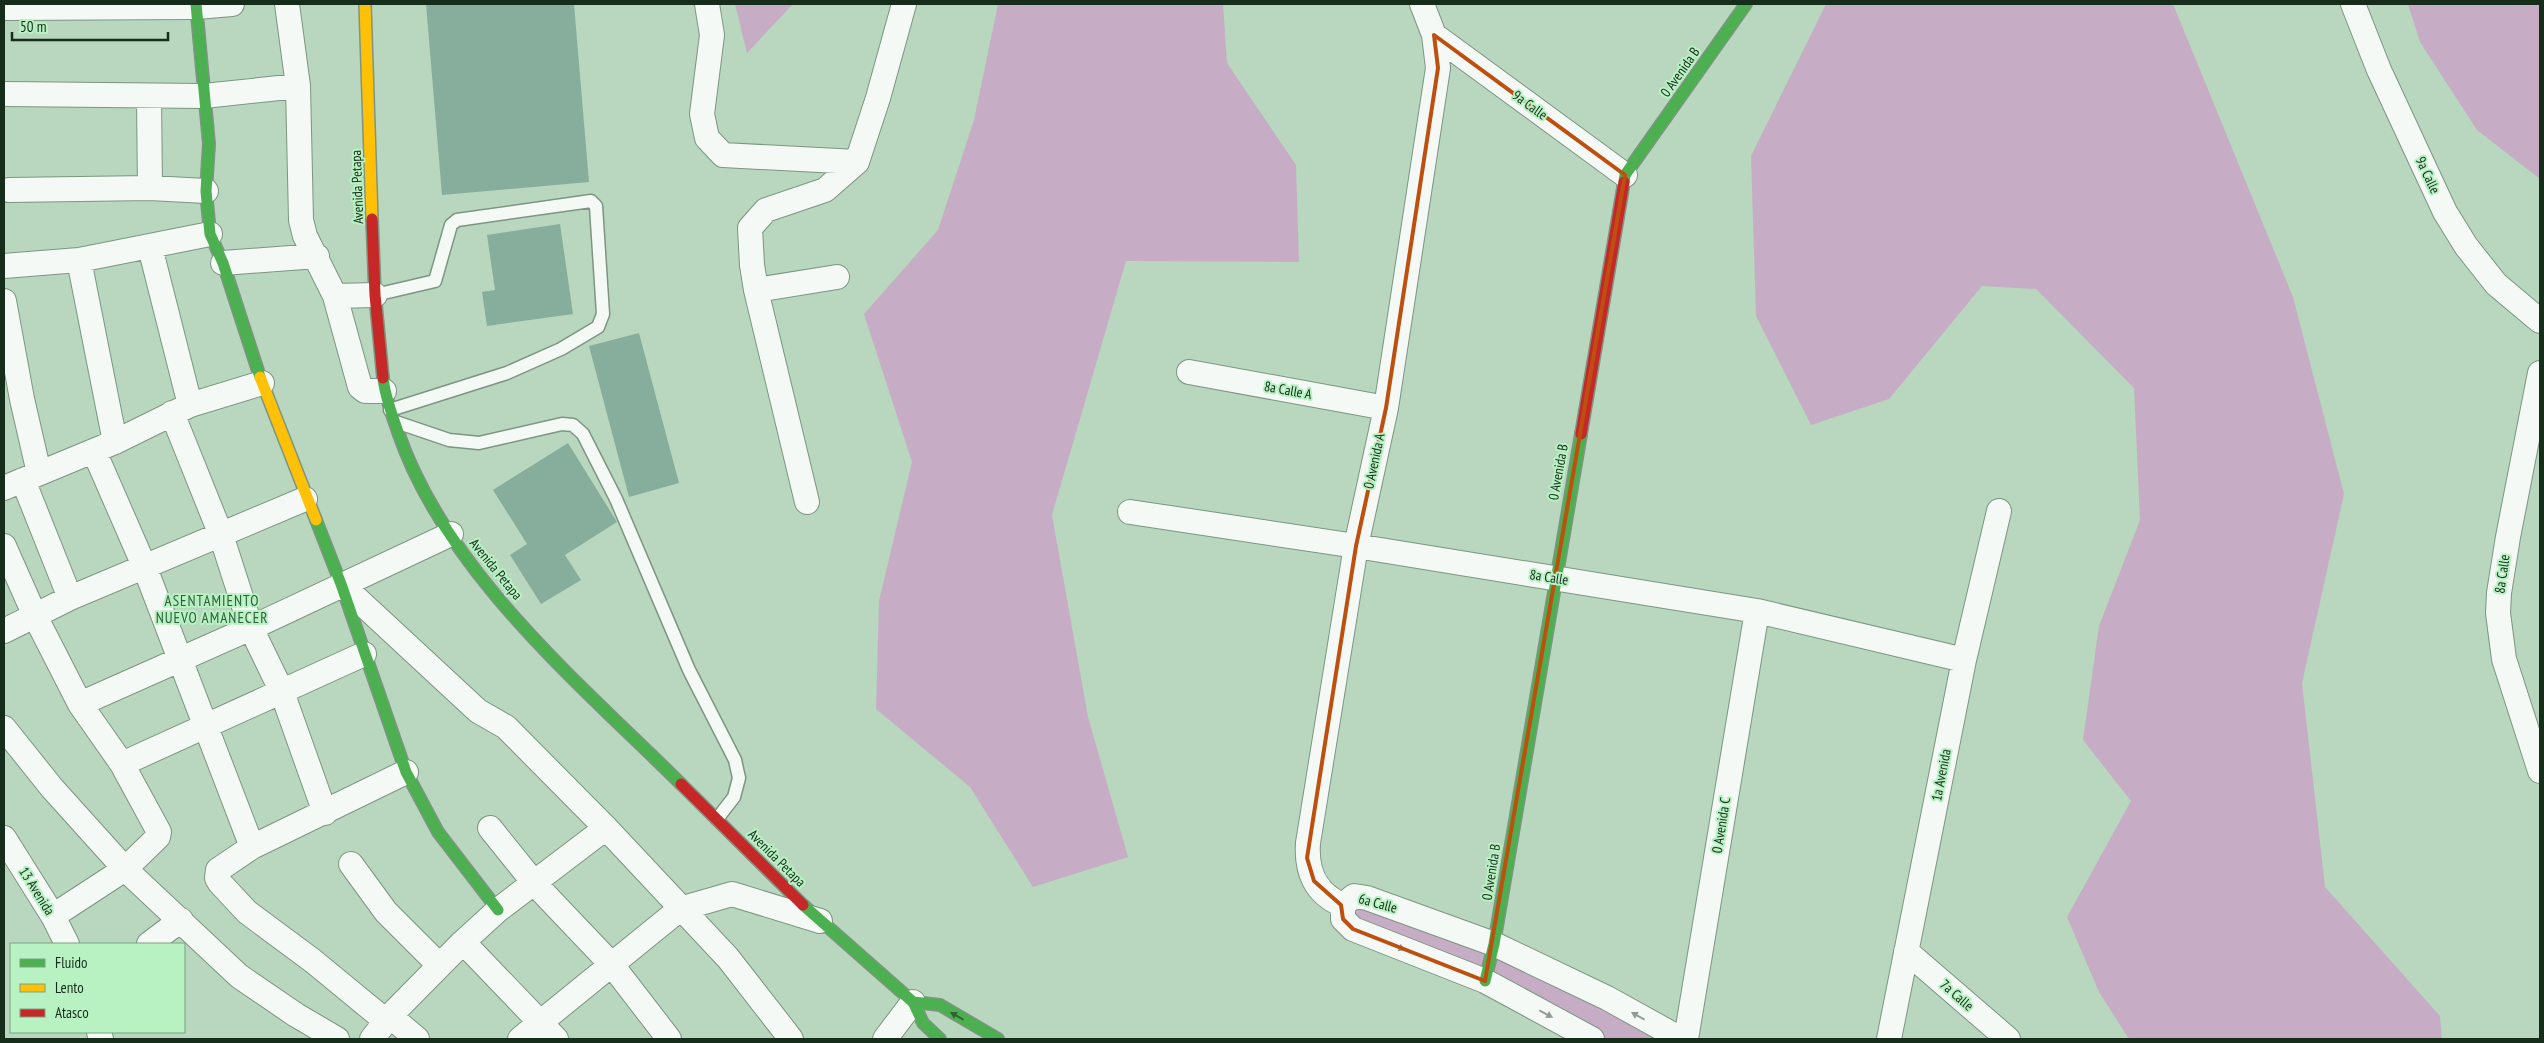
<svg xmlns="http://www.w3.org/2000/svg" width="2544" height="1043" viewBox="0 0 2544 1043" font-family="'PT Sans Narrow',sans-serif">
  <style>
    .green { fill: #c6adc5 }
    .building { fill: #87ae9c }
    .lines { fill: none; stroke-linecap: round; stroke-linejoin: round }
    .lane-casing { stroke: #7d9582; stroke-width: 15 }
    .street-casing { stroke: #7d9582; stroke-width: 26 }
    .fast-casing { stroke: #7d9582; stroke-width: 14 }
    .slow-casing { stroke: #7d9582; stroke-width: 14 }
    .jam-casing { stroke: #7d9582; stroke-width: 14 }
    .lane { stroke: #f4f9f5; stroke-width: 12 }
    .street { stroke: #f4f9f5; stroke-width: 24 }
    .fast { stroke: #4caf50; stroke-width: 11 }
    .slow { stroke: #ffc107; stroke-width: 11 }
    .jam { stroke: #c62828; stroke-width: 11 }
    .oneway { fill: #919d93 }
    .oneway2 { fill: #2c6131 }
    .marked { fill: none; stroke: #be500f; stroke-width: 4; stroke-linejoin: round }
    .labels { text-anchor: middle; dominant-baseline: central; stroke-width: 4; stroke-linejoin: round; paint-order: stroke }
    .street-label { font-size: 14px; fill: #172d1c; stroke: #b8f2c3 }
    .neighbourhood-label { font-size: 15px; letter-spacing: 1px; fill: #2b613a; stroke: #b8f2c3 }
  </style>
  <rect width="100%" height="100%" fill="#b8d7be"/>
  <!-- green -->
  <path class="green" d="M735 4H793L747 53Z
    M998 4H1223L1227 63 1296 165 1299 262 1126 261 1052 515 1088 717 1128 857 1033 887 970 787 876 709 879 601 912 462 864 314 938 230 974 120Z
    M1826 4H2173L2293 297 2344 494 2302 683 2325 887 2440 1016 2442 1039H2129L2099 992 2067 917 2131 801 2083 740 2099 626 2140 520 2134 388 2036 289 1982 286 1889 399 1811 425 1756 316 1751 156Z
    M2408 4H2540V179L2477 130 2420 42Z
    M1354 896 1681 1039H1592L1393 945 1341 909Z"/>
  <!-- building -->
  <path class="building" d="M426 4H574L589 182 442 195Z
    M560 224 573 314 487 326 482 292 495 290 487 235Z
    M639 333 679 483 629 497 589 346Z
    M568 443 617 522 565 555 581 580 541 604 510 555 527 544 493 490Z"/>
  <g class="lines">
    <defs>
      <path id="lane" d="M375 295 435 281 451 225 457 220 591 201 596 206 603 314 598 327 561 349 507 373 390 410
        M396 422 449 440 479 443 562 424 573 425 583 434 616 499 689 670 735 760 739 778 734 797 717 819"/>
      <path id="street" d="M287 4 298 86 301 220 305 236 335 296 360 387 365 391H384
        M707 4 712 35 702 114 707 138 723 155 857 162
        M2353 4 2379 70 2445 212 2466 246 2496 284 2540 321
        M4 8 196 7 232 4
        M1434 35 1625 175
        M4 94 204 96 298 86
        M149 97 150 188
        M9 190 150 188 206 191
        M150 247 190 405
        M79 260 115 442
        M223 263 317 256
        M4 266 79 260 210 234
        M756 290 837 277
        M335 296 375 295
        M4 301 22 399 39 473
        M1189 372 1386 408
        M2540 373 2508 537 2499 593 2498 613 2504 659 2540 771
        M172 413 221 535 251 628 282 692 325 813
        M94 451 145 568 252 847
        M23 480 70 598
        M4 488 115 442 190 405 262 383
        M807 502 756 290 752 265 750 228 766 210 825 190 857 162 878 98 904 4
        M1130 512 1356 546 1757 611 1964 660
        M4 546 35 616 80 704 122 764 159 832 158 837 125 869 53 916
        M341 584 478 711 506 727 606 828 728 958 791 1039
        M4 631 70 598 305 499
        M80 704 251 628 451 534
        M4 728 52 788 125 869 239 976 296 1015 337 1039
        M122 764 364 654
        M490 828 535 884 612 965 669 1039
        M4 838 53 916 67 944
        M351 864 386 912 438 964
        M1343 905C1315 894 1306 871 1308 843L1356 546 1386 408 1438 68 1434 35 1422 4
        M463 942 556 1039
        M149 944 181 920
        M1906 951 2008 1039
        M390 1016 417 1039
        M386 1021 313 961 247 912 220 883 217 878 218 870 252 847 406 772
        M99 1032 101 1039
        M372 1039 390 1016 463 942 498 910 606 828
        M520 1039 680 909 732 894 820 921
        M885 1039 913 1002
        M1592 1039 1485 981 1353 929 1343 919V905L1354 896 1367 898 1494 944 1607 998 1681 1039
        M1686 1039 1757 611
        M1889 1039 1964 660 1999 511"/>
      <path id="fast" d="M196 4 209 144 206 191 210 234 223 263 260 377
        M1624 182 1625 175 1746 4
        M383 378C385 397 392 414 398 432 446 572 578 682 681 784
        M316 520 341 584 406 772 438 832 498 910
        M803 905 913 1002 923 1023 940 1039
        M1485 981 1494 944 1581 434
        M913 1002 940 1005 998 1039"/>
      <path id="slow" d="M365 4 372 219
        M260 377 316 520"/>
      <path id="jam" d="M372 219 375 295 383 378
        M1581 434 1624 182
        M681 784 803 905"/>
    </defs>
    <!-- lane casing -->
    <use href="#lane" class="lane-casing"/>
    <!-- street casing -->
    <use href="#street" class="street-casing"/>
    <!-- fast casing -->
    <use href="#fast" class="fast-casing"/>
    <!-- slow casing -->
    <use href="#slow" class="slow-casing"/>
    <!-- jam casing -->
    <use href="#jam" class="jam-casing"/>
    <!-- lane -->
    <use href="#lane" class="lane"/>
    <!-- street -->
    <use href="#street" class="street"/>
    <!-- fast -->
    <use href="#fast" class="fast"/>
    <!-- slow -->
    <use href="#slow" class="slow"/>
    <!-- jam -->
    <use href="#jam" class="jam"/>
  </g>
  <!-- one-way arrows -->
  <defs><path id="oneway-solid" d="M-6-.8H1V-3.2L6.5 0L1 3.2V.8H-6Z" transform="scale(1.25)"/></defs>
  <g class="oneway">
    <use href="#oneway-solid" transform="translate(1398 947) rotate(21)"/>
    <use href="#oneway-solid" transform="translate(1546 1014) rotate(28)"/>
    <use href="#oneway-solid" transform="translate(1638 1016) rotate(-151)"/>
  </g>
  <use class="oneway2" href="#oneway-solid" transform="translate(957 1016) rotate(-150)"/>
  <!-- marked area -->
  <path class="marked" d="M1434 35 1625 175 1485 981 1353 929 1343 919 1341 905 1314 881 1307 858 1356 546 1386 408 1438 68Z"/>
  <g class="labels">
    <!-- street labels -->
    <g class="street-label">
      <text transform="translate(1680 72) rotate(-55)">0 Avenida B</text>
      <text transform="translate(1530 105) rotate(36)">9a Calle</text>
      <text transform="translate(2428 175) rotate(65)">9a Calle</text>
      <text transform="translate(357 187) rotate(-92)">Avenida Petapa</text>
      <text transform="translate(1288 390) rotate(10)">8a Calle A</text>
      <text transform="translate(1374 461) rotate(-78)">0 Avenida A</text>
      <text transform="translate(1558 472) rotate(-80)">0 Avenida B</text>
      <text transform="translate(496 569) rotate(51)">Avenida Petapa</text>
      <text transform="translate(2502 574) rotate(-82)">8a Calle</text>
      <text transform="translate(1549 577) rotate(9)">8a Calle</text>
      <text transform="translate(1941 775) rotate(-79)">1a Avenida</text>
      <text transform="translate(1721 825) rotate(-81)">0 Avenida C</text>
      <text transform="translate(777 858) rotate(45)">Avenida Petapa</text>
      <text transform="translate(1491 872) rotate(-81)">0 Avenida B</text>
      <text transform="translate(37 891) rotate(58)">13 Avenida</text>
      <text transform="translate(1378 903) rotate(15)">6a Calle</text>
      <text transform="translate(1957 995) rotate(41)">7a Calle</text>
    </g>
    <!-- neighbourhood labels -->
    <g class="neighbourhood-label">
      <text x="212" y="600">ASENTAMIENTO<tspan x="212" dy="17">NUEVO AMANECER</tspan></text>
    </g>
  </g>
  <!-- border -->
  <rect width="2544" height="1043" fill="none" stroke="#172d1c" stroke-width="10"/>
  <!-- legend -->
  <rect x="10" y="943" width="175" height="90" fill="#b8f2c3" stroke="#78a380"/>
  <rect x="20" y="959" width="25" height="8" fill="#4caf50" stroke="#78a380"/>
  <text x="55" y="968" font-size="15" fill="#172d1c">Fluido</text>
  <rect x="20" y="984" width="25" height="8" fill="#ffc107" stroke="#78a380"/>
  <text x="55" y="993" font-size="15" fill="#172d1c">Lento</text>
  <rect x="20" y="1009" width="25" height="8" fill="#c62828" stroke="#78a380"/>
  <text x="55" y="1018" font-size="15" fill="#172d1c">Atasco</text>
  <!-- scale -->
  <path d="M12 32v8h156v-8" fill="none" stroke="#172d1c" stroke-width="2.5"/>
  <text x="20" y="32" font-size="15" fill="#172d1c" stroke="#b8f2c3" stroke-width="4" paint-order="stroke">50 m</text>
</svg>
